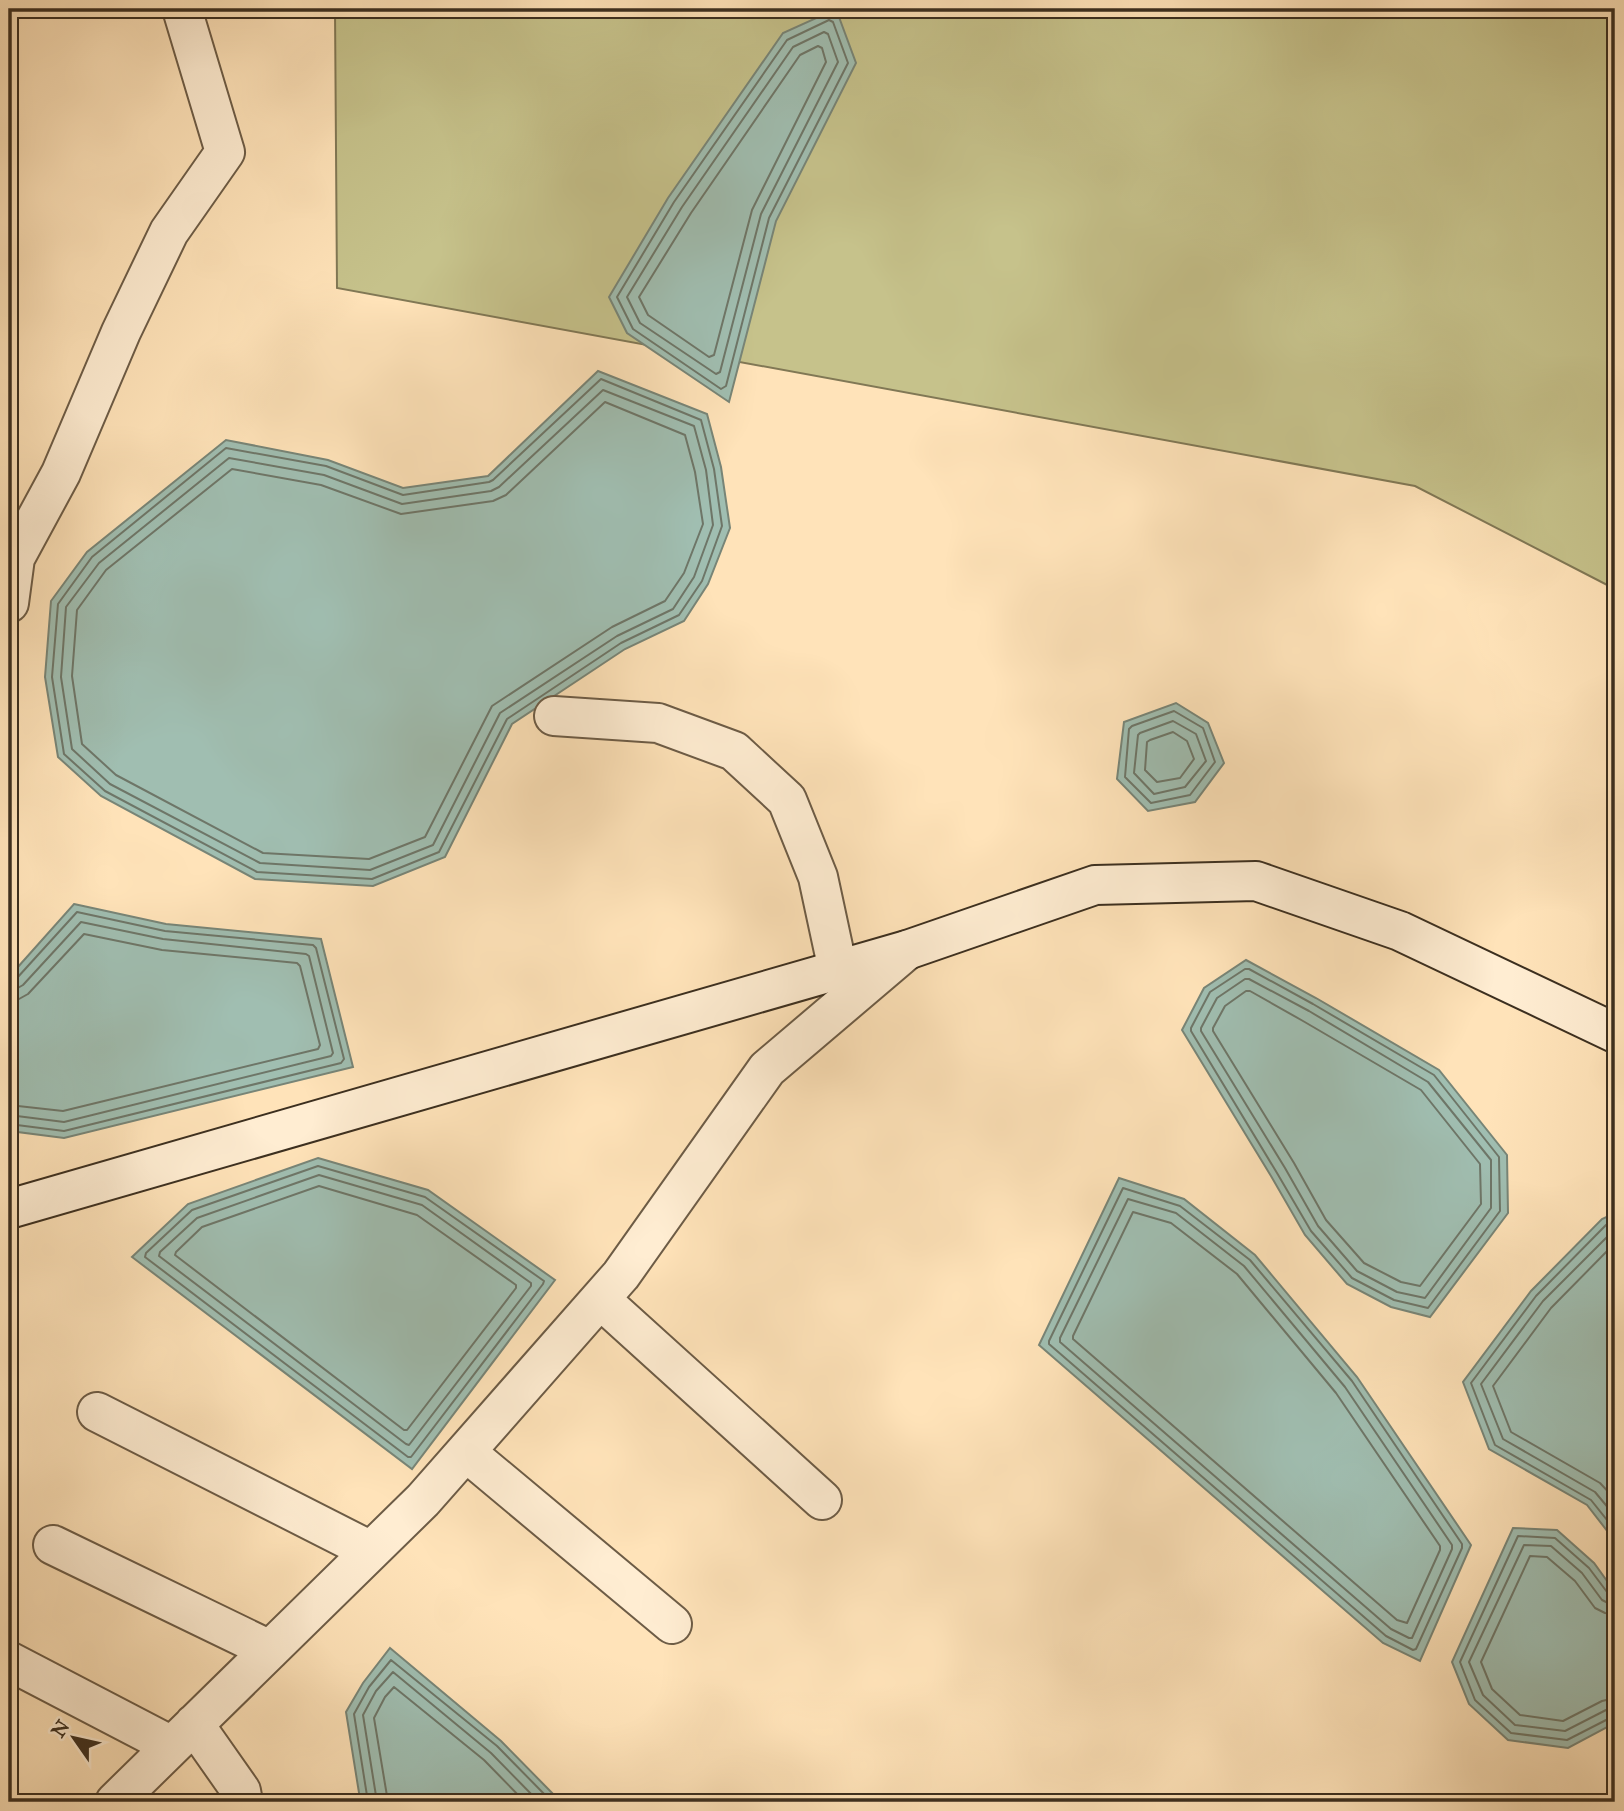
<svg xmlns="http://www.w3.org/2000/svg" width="1624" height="1811" viewBox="0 0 1624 1811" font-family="'IM FELL Great Primer',serif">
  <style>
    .green { fill: #c6c28b; stroke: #817855; stroke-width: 2 }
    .water { fill: #a0beb1; stroke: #788577; stroke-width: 2 }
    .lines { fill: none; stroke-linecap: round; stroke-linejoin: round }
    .shore { stroke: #6e7668; stroke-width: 2 }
    .minor-casing { stroke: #6d5c46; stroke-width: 42 }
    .secondary-casing { stroke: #3c2f1f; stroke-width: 42 }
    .minor { stroke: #ffedd2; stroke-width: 38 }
    .secondary { stroke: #ffedd2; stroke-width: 38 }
  </style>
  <rect width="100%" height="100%" fill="#ffe3b9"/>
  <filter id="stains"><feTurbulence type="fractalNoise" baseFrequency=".00286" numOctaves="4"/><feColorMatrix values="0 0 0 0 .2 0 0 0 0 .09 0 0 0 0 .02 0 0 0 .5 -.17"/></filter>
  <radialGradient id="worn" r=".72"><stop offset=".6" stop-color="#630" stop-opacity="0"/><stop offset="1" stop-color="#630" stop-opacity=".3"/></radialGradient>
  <!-- green -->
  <path class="green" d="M335 9H1615V589L1415 486 337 288Z"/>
  <!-- water -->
  <path class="water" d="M836 9 856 63 776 221 729 402 627 333 609 297 668 198 783 33Z
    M598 371 707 414 721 467 730 528 708 584 684 621 625 649 512 724 445 857 373 886 255 879 101 796 58 757 45 677 51 601 87 552 226 440 328 460 403 488 488 476Z
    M1176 703 1208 723 1224 763 1195 802 1148 811 1117 779 1124 722Z
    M74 904 166 924 321 939 353 1067 64 1138 10 1131 9 1125V977Z
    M1246 960 1316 998 1439 1070 1507 1155 1508 1213 1430 1317 1391 1307 1347 1284 1305 1235 1271 1176 1182 1030 1204 988Z
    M318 1158 428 1190 555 1280 412 1469 132 1257 188 1204Z
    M1119 1178 1184 1199 1255 1255 1357 1377 1471 1545 1420 1661 1383 1643 1039 1345Z
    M1615 1213V1541L1587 1505 1489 1449 1463 1382 1531 1291 1602 1219Z
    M1513 1528 1557 1530 1594 1563 1615 1592V1723L1568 1748 1508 1740 1469 1704 1452 1662Z
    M390 1648 501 1741 561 1802H364L360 1799 346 1712 363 1683Z"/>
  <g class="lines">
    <!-- shore -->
    <path class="shore" d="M829 20 833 22 848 63 769 218 726 386 721 389 633 329 617 297 674 202 787 40Z
      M824 32 828 34 838 62 761 214 720 372 716 374 640 323 627 297 682 207 793 47Z
      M818 46 822 48 826 62 752 210 714 355 709 357 648 315 639 297 691 213 800 55Z
      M601 379 701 420 714 469 722 526 702 581 679 615 621 643 507 719 439 852 372 879 257 872 105 791 64 754 52 677 58 604 92 557 226 448 326 466 403 495 489 482 493 480Z
      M603 390 694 426 706 470 713 525 694 577 673 609 617 636 500 713 433 845 370 870 260 863 110 784 72 749 61 677 66 607 99 563 229 458 324 475 402 504 491 491 499 487Z
      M605 402 685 435 695 472 703 524 684 573 665 601 612 627 492 706 425 837 369 859 263 853 116 775 82 744 72 676 77 610 106 570 232 469 321 485 401 514 493 501 506 495Z
      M1174 711 1203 728 1215 762 1190 795 1151 803 1125 777 1129 729 1132 726Z
      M1173 721 1196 734 1206 761 1185 787 1154 794 1134 773 1138 735 1140 733Z
      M1173 732 1187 741 1194 759 1180 778 1157 782 1145 770 1147 742 1150 740Z
      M1245 969H1249L1313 1004 1434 1075 1499 1157 1500 1211 1428 1308 1394 1300 1352 1278 1311 1231 1277 1173 1191 1031V1028L1210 992Z
      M1245 979H1249L1309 1011 1428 1082 1491 1160V1208L1425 1298 1397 1292 1357 1271 1318 1226 1285 1168 1201 1031V1028L1217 998Z
      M9 981 17 978 77 912 165 931 313 945 316 948 344 1059 341 1063 64 1131 9 1124
      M9 990 16 989 23 985 81 922 163 939 306 954 309 956 333 1053 331 1056 64 1122 9 1115
      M1246 991H1250L1303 1021 1421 1090 1480 1164 1481 1204 1420 1286 1401 1282 1364 1263 1326 1220 1294 1163 1213 1031V1028L1225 1006Z
      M9 1000 19 999 28 994 84 934 162 950 297 963 300 966 320 1045 318 1049 63 1111 9 1105
      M318 1166 425 1197 544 1281 543 1284 411 1457H408L145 1257 146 1253 192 1210Z
      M319 1175 422 1205 531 1283V1286L409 1445 406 1444 159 1256 160 1252 197 1218Z
      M319 1186 417 1215 516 1285V1288L407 1430H404L175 1255 176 1252 202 1227Z
      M1123 1188 1180 1206 1250 1260 1352 1381 1462 1544V1548L1416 1649 1413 1650 1386 1636 1049 1344V1341Z
      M1128 1199 1176 1213 1244 1266 1345 1387 1452 1545V1549L1412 1638H1409L1391 1629 1060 1342V1338Z
      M1133 1212 1171 1223 1237 1274 1336 1393 1440 1546V1550L1407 1623 1397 1620 1073 1339V1336Z
      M1615 1221 1606 1225 1536 1296 1471 1383 1495 1445 1591 1500 1615 1530
      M1615 1230 1611 1233 1543 1301 1481 1384 1503 1439 1595 1492 1615 1516
      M1615 1243 1551 1308 1493 1386 1511 1432 1600 1483 1615 1499
      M1615 1595 1607 1592 1589 1568 1555 1538 1518 1536 1460 1662 1475 1700 1511 1733 1567 1740 1610 1718 1615 1717
      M1615 1604 1608 1603 1602 1600 1582 1573 1551 1546 1524 1545 1469 1662 1483 1695 1515 1725 1565 1731 1606 1710 1615 1708
      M1615 1614 1605 1613 1595 1608 1575 1581 1547 1557 1530 1556 1481 1662 1492 1689 1520 1715 1563 1721 1602 1701 1615 1698
      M368 1802 354 1714 369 1687 391 1660 497 1746 552 1802
      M377 1802 363 1715 376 1691 393 1672 491 1753 539 1802
      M388 1802 374 1718 385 1697 394 1687 484 1760 525 1802"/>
    <defs>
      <path id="minor" d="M9 603 15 558 61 473 121 332 169 232 225 152 182 9
        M554 716 658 723 734 751 787 800 818 877 838 970
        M600 1299 822 1500
        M97 1412 371 1551
        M466 1452 672 1624
        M53 1545 270 1650
        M9 1661 172 1746
        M194 1724 241 1791 243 1802
        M115 1802 423 1500 621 1275 767 1069 907 950"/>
      <path id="secondary" d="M9 1209 907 950 1095 885 1256 881 1400 931 1615 1033"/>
    </defs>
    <!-- minor casing -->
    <use href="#minor" class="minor-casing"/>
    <!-- secondary casing -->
    <use href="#secondary" class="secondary-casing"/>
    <!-- minor -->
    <use href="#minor" class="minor"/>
    <!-- secondary -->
    <use href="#secondary" class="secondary"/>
  </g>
  <!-- margin -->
  <rect width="1624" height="1811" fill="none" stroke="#ffe3b9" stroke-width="35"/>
  <rect x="10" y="10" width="1603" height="1790" fill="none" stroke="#3c2f1f" stroke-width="3.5"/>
  <rect x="18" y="18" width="1589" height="1776" fill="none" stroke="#3c2f1f" stroke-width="2"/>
  <!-- north arrow -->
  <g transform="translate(74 1738) rotate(304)" stroke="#ffedd2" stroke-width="5" paint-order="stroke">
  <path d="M0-5L12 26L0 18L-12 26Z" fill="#3c2f1f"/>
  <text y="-10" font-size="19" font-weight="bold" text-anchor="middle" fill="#3c2f1f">N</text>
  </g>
  <rect width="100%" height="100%" filter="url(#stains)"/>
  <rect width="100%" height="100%" fill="url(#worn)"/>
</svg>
